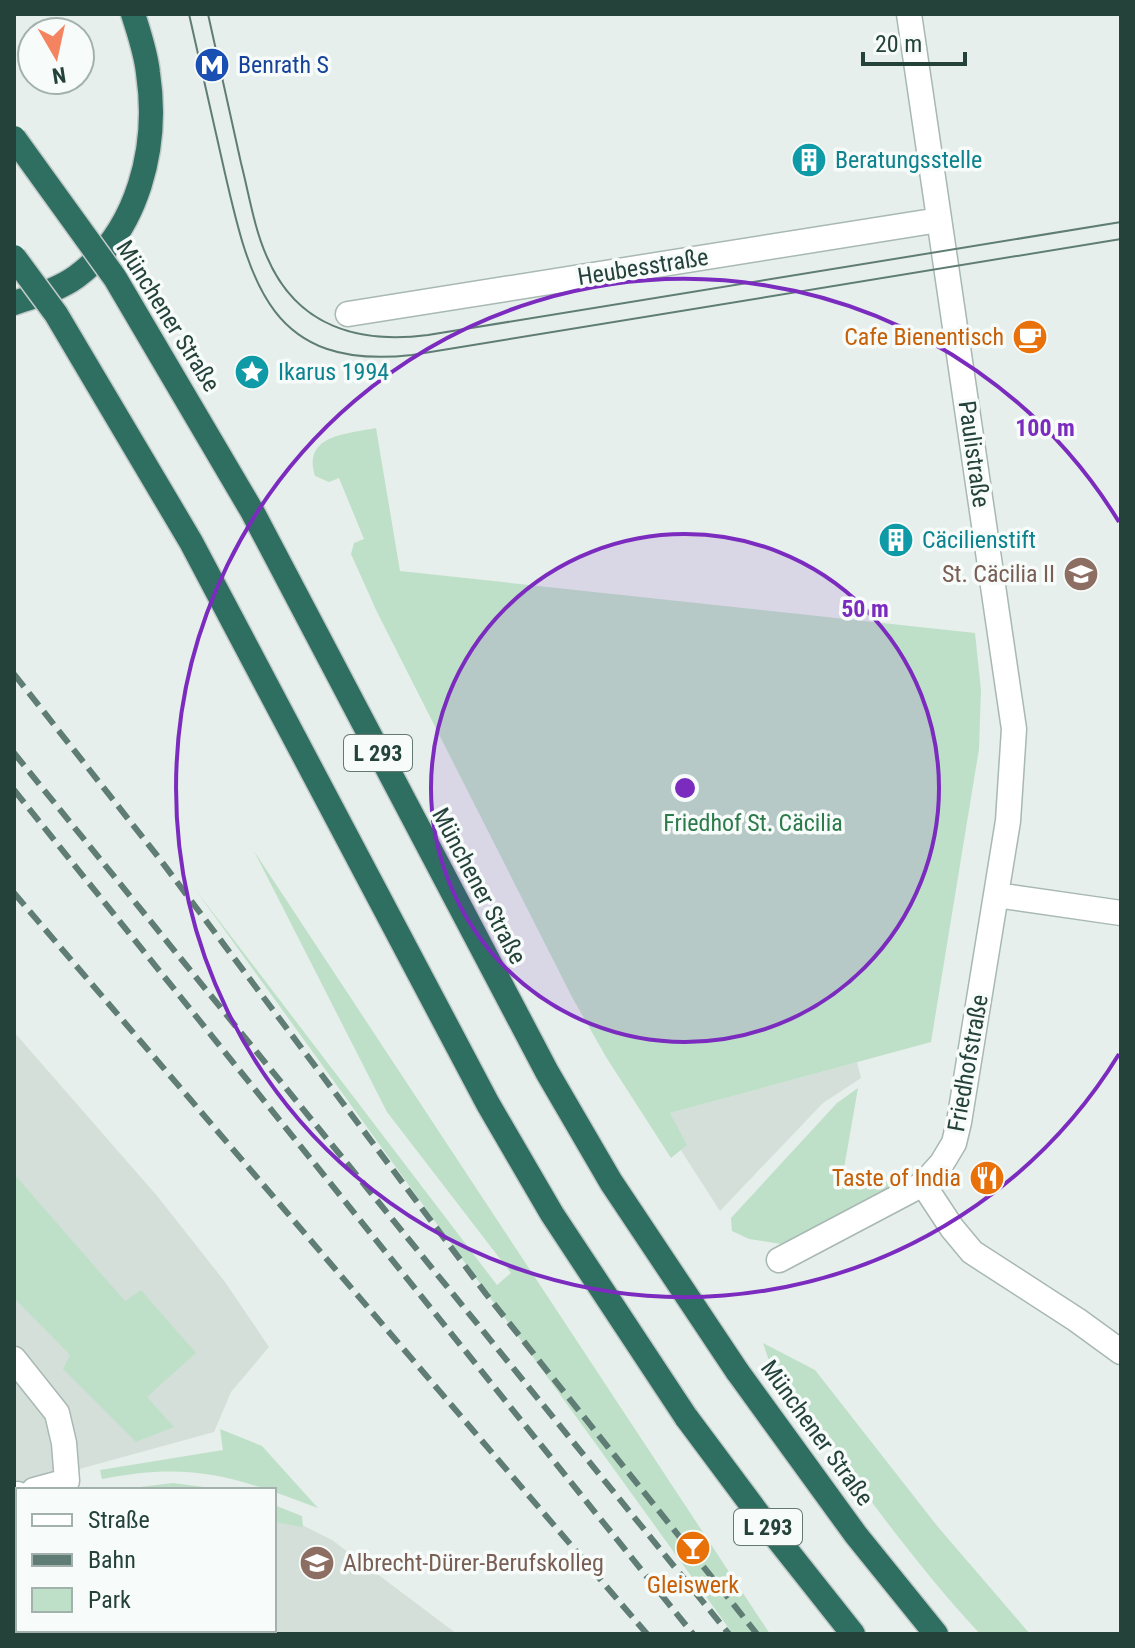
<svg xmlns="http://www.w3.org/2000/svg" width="1135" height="1648" viewBox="0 0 1135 1648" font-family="'Roboto Condensed',sans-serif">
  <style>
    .built { fill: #d4dfda }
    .green { fill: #bfe0c8 }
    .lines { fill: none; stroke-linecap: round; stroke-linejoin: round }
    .street-casing { stroke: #a8b8b2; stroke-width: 27 }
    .highway-casing { stroke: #c2cac8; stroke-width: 27 }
    .street { stroke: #fff; stroke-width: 24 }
    .highway { stroke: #2f6f62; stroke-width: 24 }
    .tram { stroke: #5f7d75; stroke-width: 2 }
    .rail { stroke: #5f7d75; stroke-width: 6; stroke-dasharray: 16 8; stroke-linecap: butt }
    .highway-bridge-casing { stroke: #c2cac8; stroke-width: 27; stroke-linecap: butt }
    .highway-bridge { stroke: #2f6f62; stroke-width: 24 }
    .ring { fill: none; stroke: #7b2cbf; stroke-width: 4 }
    .labels { text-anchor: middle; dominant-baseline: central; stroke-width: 7; stroke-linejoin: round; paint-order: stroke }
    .shield { fill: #f7fbf9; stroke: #637a73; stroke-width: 2 }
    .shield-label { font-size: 22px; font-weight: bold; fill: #24423a }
    .transit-label { font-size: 24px; fill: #164399; stroke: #f7fbf9; text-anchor: start }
    .culture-label { font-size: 24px; fill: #0d838f; stroke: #f7fbf9; text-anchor: start }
    .street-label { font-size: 24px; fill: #24423a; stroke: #f7fbf9 }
    .food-label { font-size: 24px; fill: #c56008; stroke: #f7fbf9; text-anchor: end }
    .education-label { font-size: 24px; fill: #785e54; stroke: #f7fbf9; text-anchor: end }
    .park-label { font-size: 24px; fill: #2d7a4b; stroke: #f7fbf9 }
    .centre { fill: #7b2cbf; stroke: #f7fbf9; stroke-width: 4 }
    .ring-label { font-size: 24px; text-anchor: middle; font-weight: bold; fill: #7b2cbf; stroke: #f7fbf9; stroke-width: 7; stroke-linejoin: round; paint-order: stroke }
  </style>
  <rect width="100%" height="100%" fill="#e6efeb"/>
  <!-- built -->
  <path class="built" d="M14 1032 158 1197 225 1282 269 1347 231 1392 214 1432 14 1487Z
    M857 1062 861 1078 823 1103 720 1211 664 1124 670 1113Z
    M274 1511 332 1540 457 1634H14V1516L18 1515V1630H274Z"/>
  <!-- green -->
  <path class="green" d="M376 428 400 571 975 633 981 690 979 749 931 1042 670 1113 687 1145 671 1158 606 1057 572 997 377 612 351 554 354 543 364 539 339 478 329 482 315 476C302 435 346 434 376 428Z
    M254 851 770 1634H733L195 889 497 1285 511 1273 387 1112Z
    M858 1088 843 1174 893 1183V1191L781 1244 749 1239 732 1231 731 1218 837 1103Z
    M14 1174 125 1301 141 1290 196 1353 147 1397 174 1427 136 1442 63 1369 70 1355 14 1298Z
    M763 1343 815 1370 938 1527 1030 1634H980C903 1551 838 1455 770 1364Z
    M220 1429 262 1446 318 1508C235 1477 193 1461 102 1479L100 1470 223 1450Z
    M173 1483 227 1490H115Z
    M274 1505 302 1516 303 1527 274 1522Z"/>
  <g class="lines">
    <defs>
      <path id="street" d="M348 314 939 220
        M996 895 1121 913
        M923 1184 952 1228 972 1252 1077 1320 1121 1352
        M779 1260 923 1184 942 1163 954 1143 959 1122 1008 821 1014 729 909 14
        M14 1359 57 1413 64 1443 67 1481 34 1490
        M14 1495 18 1494"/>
      <path id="highway" d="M14 303C35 296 58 290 76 277 139 231 159 146 148 73 146 53 139 33 133 14
        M737 1371 856 1535 936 1634
        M686 1417 765 1523 853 1634"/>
    </defs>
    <!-- street casing -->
    <use href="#street" class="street-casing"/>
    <!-- highway casing -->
    <use href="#highway" class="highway-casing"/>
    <!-- street -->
    <use href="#street" class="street"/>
    <!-- highway -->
    <use href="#highway" class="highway"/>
    <!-- tram -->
    <path class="tram" d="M189 14C201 66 212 117 224 169 250 283 270 371 412 355L1121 239
      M208 14C219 64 230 113 241 163 249 194 254 228 267 257 297 327 359 344 428 335L1121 222"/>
    <!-- rail -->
    <path class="rail" d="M14 674 159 858 486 1294 757 1634
      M14 753 729 1634
      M14 790 693 1634
      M14 893 647 1634"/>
    <defs>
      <path id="highway-bridge" d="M14 138 115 278 252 511 547 1072 611 1182 737 1371
        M14 257 56 314 191 542 488 1104 552 1214 686 1417"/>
    </defs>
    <!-- highway-bridge casing -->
    <use href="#highway-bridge" class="highway-bridge-casing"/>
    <!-- highway-bridge -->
    <use href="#highway-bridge" class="highway-bridge"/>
  </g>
  <!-- distance rings -->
  <circle cx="685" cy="788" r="254" fill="#7b2cbf" fill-opacity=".12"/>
  <g class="ring">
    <circle cx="685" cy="788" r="254"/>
    <path d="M1119 1054A509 509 0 1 1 1119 522"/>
  </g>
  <!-- icons -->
  <defs>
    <symbol id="metro-disc" viewBox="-11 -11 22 22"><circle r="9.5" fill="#1a4fb4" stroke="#f7fbf9"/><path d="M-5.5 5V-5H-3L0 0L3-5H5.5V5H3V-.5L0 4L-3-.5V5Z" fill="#fff"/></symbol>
    <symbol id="building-disc" viewBox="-11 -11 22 22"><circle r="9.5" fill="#0f9aa8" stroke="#f7fbf9"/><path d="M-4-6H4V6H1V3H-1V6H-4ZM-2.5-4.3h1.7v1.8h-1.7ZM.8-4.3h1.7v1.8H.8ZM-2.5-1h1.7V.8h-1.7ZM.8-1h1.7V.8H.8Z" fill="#fff"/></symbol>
    <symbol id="cafe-disc" viewBox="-11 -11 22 22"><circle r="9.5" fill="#e8710a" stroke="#f7fbf9"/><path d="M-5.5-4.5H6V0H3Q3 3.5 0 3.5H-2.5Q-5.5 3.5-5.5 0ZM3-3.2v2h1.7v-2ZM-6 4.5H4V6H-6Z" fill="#fff"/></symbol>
    <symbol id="sight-disc" viewBox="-11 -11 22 22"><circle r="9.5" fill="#0f9aa8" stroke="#f7fbf9"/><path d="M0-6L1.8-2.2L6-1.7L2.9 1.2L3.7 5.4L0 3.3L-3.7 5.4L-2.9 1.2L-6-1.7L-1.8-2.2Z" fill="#fff"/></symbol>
    <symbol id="school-disc" viewBox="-11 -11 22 22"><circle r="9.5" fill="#8d6e63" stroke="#f7fbf9"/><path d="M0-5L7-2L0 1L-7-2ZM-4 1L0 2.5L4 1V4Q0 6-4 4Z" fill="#fff"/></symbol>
    <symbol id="restaurant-disc" viewBox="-11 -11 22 22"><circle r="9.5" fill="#e8710a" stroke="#f7fbf9"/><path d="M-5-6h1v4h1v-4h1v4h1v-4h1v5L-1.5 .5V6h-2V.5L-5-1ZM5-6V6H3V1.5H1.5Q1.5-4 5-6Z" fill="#fff"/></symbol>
    <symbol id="bar-disc" viewBox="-11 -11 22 22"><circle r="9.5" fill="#e8710a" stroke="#f7fbf9"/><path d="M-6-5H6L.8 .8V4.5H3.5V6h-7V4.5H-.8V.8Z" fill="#fff"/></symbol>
  </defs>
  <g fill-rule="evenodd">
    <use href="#metro-disc" x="192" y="45" width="40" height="40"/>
    <use href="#building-disc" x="789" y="140" width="40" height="40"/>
    <use href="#cafe-disc" x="1010" y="317" width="40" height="40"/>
    <use href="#sight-disc" x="232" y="352" width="40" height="40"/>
    <use href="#building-disc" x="876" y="520" width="40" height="40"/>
    <use href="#school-disc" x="1061" y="554" width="40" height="40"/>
    <use href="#restaurant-disc" x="967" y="1158" width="40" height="40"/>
    <use href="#bar-disc" x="673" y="1528" width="40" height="40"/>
    <use href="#school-disc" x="297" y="1543" width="40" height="40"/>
  </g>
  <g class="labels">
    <!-- shield labels -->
    <g class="shield">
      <rect x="344" y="735" width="68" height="36" rx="6"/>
      <rect x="734" y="1509" width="68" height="36" rx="6"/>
    </g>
    <g class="shield-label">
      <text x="378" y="753">L 293</text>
      <text x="768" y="1527">L 293</text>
    </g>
    <!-- transit labels -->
    <g class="transit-label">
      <text x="238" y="65">Benrath S</text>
    </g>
    <!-- culture labels -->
    <g class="culture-label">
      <text x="835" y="160">Beratungsstelle</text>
      <text x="278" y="372">Ikarus 1994</text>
      <text x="922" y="540">Cäcilienstift</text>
    </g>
    <!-- street labels -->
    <g class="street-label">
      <text transform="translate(643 267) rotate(-9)">Heubesstraße</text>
      <text transform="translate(168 316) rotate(58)">Münchener Straße</text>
      <text transform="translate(974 454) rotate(82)">Paulistraße</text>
      <text transform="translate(479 886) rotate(62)">Münchener Straße</text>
      <text transform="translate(968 1063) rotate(-80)">Friedhofstraße</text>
      <text transform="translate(817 1433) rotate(54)">Münchener Straße</text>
    </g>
    <!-- food labels -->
    <g class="food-label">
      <text x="1004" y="337">Cafe Bienentisch</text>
      <text x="961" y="1178">Taste of India</text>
      <text x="693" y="1585" text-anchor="middle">Gleiswerk</text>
    </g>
    <!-- education labels -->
    <g class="education-label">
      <text x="1055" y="574">St. Cäcilia II</text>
      <text x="343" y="1563" text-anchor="start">Albrecht-Dürer-Berufskolleg</text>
    </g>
    <!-- park labels -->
    <g class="park-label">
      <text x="753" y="823">Friedhof St. Cäcilia</text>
    </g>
  </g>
  <circle cx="685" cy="788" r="12" class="centre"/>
  <g class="ring-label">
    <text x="1045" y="436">100 m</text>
    <text x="865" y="617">50 m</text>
  </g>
  <!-- border -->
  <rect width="1135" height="1648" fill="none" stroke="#24423a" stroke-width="32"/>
  <!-- legend -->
  <rect x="16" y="1488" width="260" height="144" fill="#f7fbf9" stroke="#a3b1ad" stroke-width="2"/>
  <rect x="32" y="1514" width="40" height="12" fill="#ffffff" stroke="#a3b1ad" stroke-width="2"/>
  <text x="88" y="1528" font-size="24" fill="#24423a">Straße</text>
  <rect x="32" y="1554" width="40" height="12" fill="#5f7d75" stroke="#a3b1ad" stroke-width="2"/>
  <text x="88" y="1568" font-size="24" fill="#24423a">Bahn</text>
  <rect x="32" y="1588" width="40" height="24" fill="#bfe0c8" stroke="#a3b1ad" stroke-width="2"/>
  <text x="88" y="1608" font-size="24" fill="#24423a">Park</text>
  <!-- north arrow -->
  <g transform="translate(56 56) rotate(171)"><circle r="38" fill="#f7fbf9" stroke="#a3b1ad" stroke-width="2"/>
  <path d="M0-6L14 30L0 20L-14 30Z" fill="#f4845f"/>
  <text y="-12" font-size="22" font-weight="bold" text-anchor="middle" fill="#24423a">N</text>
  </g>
  <!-- scale -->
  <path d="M863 52v12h102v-12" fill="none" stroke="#24423a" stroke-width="4"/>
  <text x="875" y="52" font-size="24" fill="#24423a" stroke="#f7fbf9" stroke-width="6" paint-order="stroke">20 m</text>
</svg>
